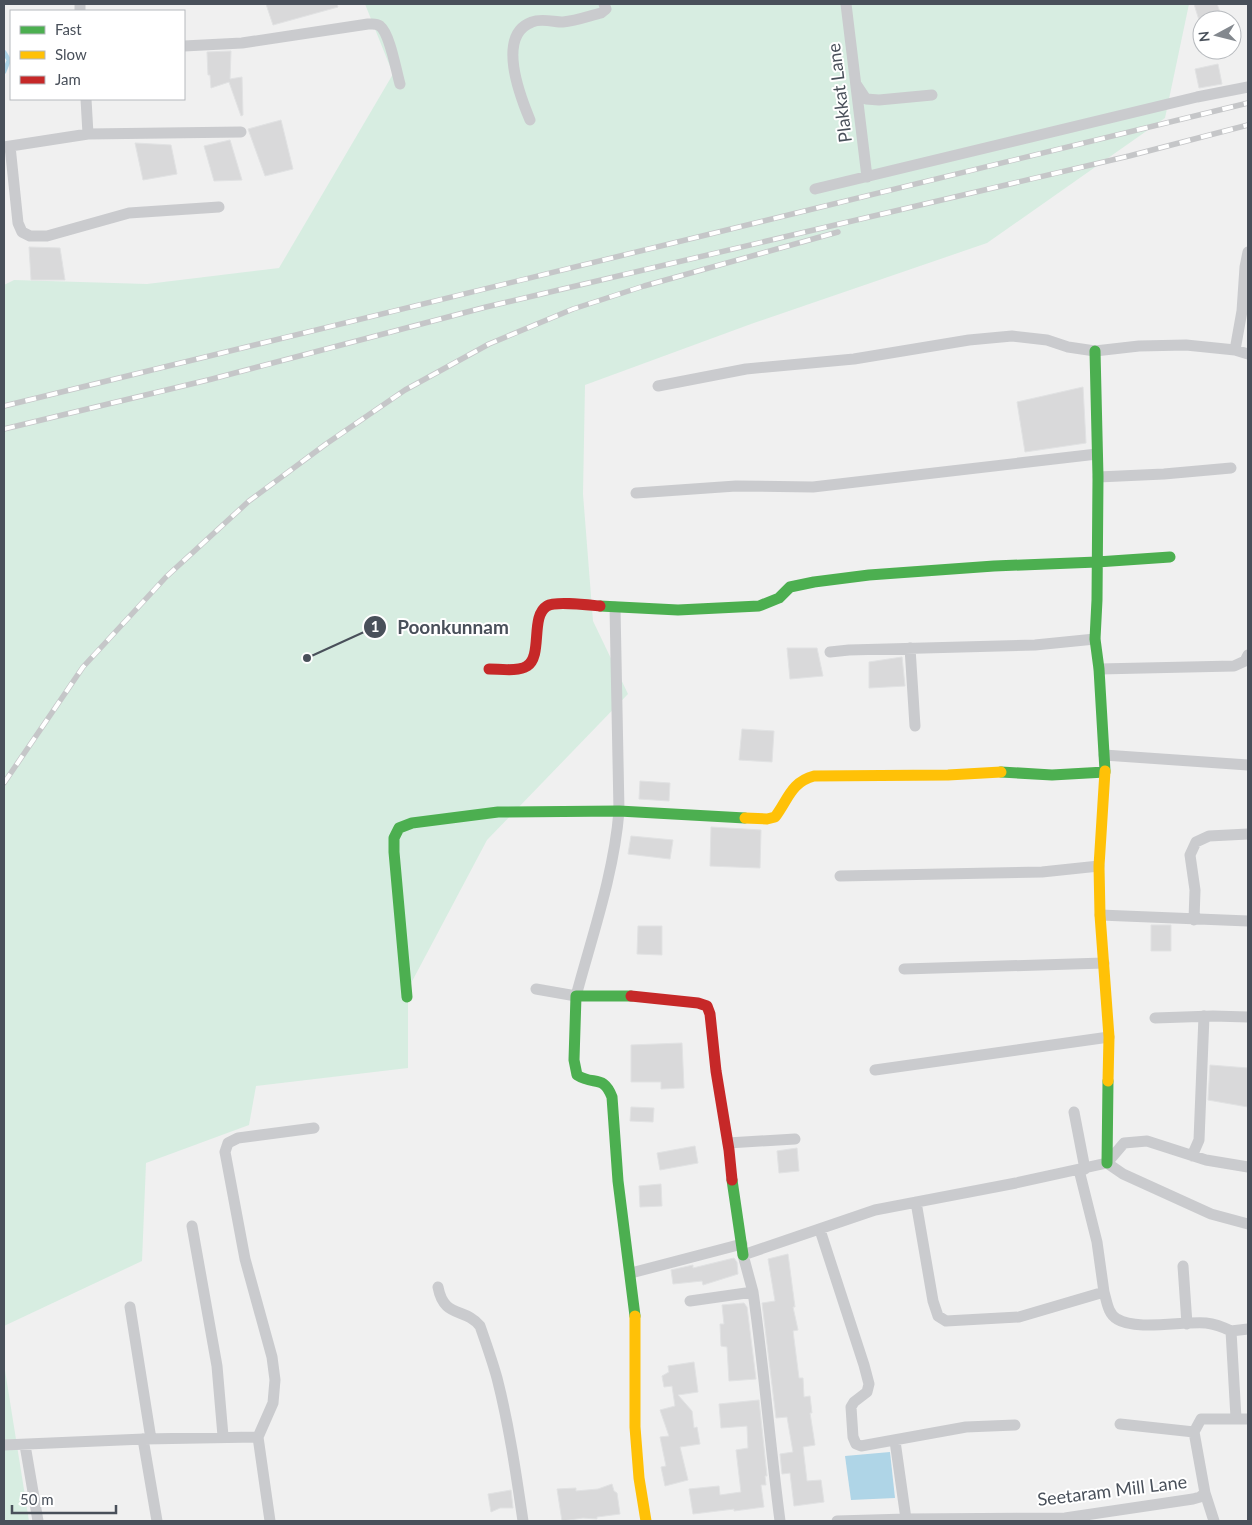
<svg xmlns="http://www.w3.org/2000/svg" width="1252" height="1525" viewBox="0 0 1252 1525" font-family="Lato,sans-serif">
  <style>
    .green { fill: #d7ede1 }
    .water { fill: #afd5e7 }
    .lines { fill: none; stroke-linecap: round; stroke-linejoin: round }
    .stream { stroke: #afd5e7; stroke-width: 4.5 }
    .building { fill: #d9d9da; stroke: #e1e2e3 }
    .street { stroke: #cacbce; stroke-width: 11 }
    .fast { stroke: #4caf50; stroke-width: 11 }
    .slow { stroke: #ffc107; stroke-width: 11 }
    .jam { stroke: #c62828; stroke-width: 11 }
    .rail-casing { stroke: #c5c6c8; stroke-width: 5.5 }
    .rail { stroke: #fff; stroke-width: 4; stroke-dasharray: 11; stroke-linecap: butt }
    .labels { text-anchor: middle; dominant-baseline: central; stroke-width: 4; stroke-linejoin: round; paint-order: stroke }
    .street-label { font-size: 18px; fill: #49505a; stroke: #fff }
    .leader { fill: none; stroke: #49505a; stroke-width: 2 }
    .callout-dot { fill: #49505a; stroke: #fff; stroke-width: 2 }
    .mark-label { font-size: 15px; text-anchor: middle; font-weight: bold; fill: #fff }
    .callout-label { font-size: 19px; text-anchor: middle; font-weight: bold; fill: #49505a; stroke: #fff; stroke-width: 4; stroke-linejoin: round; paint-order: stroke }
  </style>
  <rect width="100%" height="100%" fill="#f0f0f0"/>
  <!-- green -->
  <path class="green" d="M365 4H1189L1165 118 987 243 751 324 585 385 583 494 593 621 628 694 487 840 408 989V1068L256 1086 249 1125 146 1163 142 1261 4 1326V285L14 280 147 284 279 268 393 74Z
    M4 1364 29 1521H4Z"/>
  <!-- water -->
  <path class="water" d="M890 1452 895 1498 851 1500 845 1456Z"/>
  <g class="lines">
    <!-- stream -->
    <path class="stream" d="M4 52 9 60 4 72"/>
  </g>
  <!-- building -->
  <path class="building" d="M266 4H337L338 7 273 25Z
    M1194 4H1217L1223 20H1199Z
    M231 51 230 79 242 77 243 115 241 116 229 82 211 88 210 75H208L207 52Z
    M1218 64 1222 84 1199 88 1195 69Z
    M281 120 293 169 265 176 248 129Z
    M230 140 242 180 214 181 204 146Z
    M135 143 171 145 177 174 143 180Z
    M29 247 60 248 65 280H31Z
    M1083 387 1086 443 1025 452 1017 402Z
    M787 648H817L823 676 790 679Z
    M902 657 905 686 869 688V662Z
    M742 729 774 731 772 762 739 760Z
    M640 781 670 783 669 801 639 799Z
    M711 827 761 830 760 868 710 866Z
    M631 836 673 840 670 859 628 854Z
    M1151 925H1171V951H1151Z
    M638 926H662V955L637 954Z
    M682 1043 684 1088 661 1089V1082H631V1045Z
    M1210 1065 1248 1068V1107L1208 1100Z
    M631 1107 654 1108 653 1122 630 1121Z
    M695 1146 698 1163 660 1170 657 1153Z
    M797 1148 799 1171 779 1173 777 1151Z
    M661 1184 662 1206 640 1207 639 1186Z
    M788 1254 795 1307H793L798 1330 793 1331 799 1378H803L804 1397 810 1396 812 1413H810L815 1445 803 1447 807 1481 821 1480 824 1502 794 1506 790 1473 782 1474 780 1454 793 1452 787 1417 776 1418 762 1303 775 1301 768 1259Z
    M734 1258 737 1262 738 1274 703 1285 702 1281 673 1284 671 1270 693 1265V1268Z
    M744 1303 747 1307 756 1379 729 1381 727 1347 721 1346 720 1324H724L722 1305Z
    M694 1362 698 1392 678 1395 692 1411 694 1428 697 1427 700 1444 680 1447 688 1480 665 1486 661 1467 666 1466 660 1437 669 1436 660 1410 675 1406 672 1386 664 1387 662 1376 669 1372 668 1366Z
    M759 1400 767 1476H765L766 1485H761L764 1507 734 1511V1509L693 1514 689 1489 719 1486 720 1495 741 1492 736 1450 748 1448 747 1426 721 1428 719 1404Z
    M612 1484 614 1491 617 1493 620 1514 597 1517V1519L583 1518 562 1521 557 1489 576 1488V1491L598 1489Z
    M511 1490 513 1508H500L491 1512 488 1494Z"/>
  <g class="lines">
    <!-- street -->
    <path class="street" d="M80 4V11
      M846 4 867 177
      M184 46 242 43 368 24C373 24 376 23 380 26 390 34 396 70 400 84
      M856 84 866 99 879 100 932 95
      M530 120C520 96 496 35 532 22 541 18 554 22 563 22 576 21 589 16 601 13L606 9 604 4
      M88 134 241 132
      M10 146 18 223 22 232 30 236H47L129 213 219 207
      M4 147 88 134 86 99
      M815 189 1197 97 1248 87
      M1235 350 1242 311 1245 267 1248 252
      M658 386 746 369 854 359 969 340 1012 336 1047 340 1068 347 1095 351 1139 346 1186 345 1235 350 1248 354
      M1098 477 1164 474 1231 468
      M636 493 736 486 813 487 1097 454
      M910 648 915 726
      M830 652 849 650 1035 645 1095 639
      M1099 669 1234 666 1245 661 1248 655
      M1104 755 1248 765
      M840 876 1042 872 1099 866
      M1100 915 1248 921
      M1194 920 1195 890 1190 855 1196 842 1209 836 1248 834
      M904 969 1104 963
      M536 989 576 996C592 936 614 874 619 811L615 607
      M1155 1018 1213 1016 1248 1017
      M875 1070 1109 1037
      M1074 1112 1085 1169
      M728 1143 795 1139
      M1192 1156 1199 1140 1204 1016
      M1107 1163 1124 1143 1147 1141 1206 1160 1248 1167
      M916 1202 933 1301 938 1316 946 1321 1019 1317 1104 1292 1097 1242 1079 1170
      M192 1226 217 1366 223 1436
      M820 1230 864 1365 869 1384 867 1392 854 1402 851 1407 853 1437 856 1444 861 1446 966 1427 1015 1425
      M1183 1266 1187 1324
      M631 1273 742 1244
      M438 1287C444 1319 465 1307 480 1326 486 1343 492 1360 497 1378 509 1425 516 1473 523 1521
      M753 1292C764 1368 770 1445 780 1521
      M1104 1292C1107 1302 1108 1314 1117 1319 1136 1331 1183 1321 1206 1323 1215 1324 1223 1327 1231 1331L1236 1418
      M690 1301 753 1292 743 1255 875 1210 1016 1183 1107 1163 1123 1174 1211 1214 1248 1224
      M130 1307 151 1439
      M1231 1331 1248 1329
      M1120 1424 1194 1432
      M258 1437 273 1403 275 1380 272 1357 245 1259 225 1152 228 1143 238 1138 314 1128
      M143 1439 157 1521
      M895 1441 906 1519
      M4 1445 144 1439 258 1437 270 1521
      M25 1445 38 1521
      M1205 1493 1214 1521
      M837 1521 906 1519 1065 1518 1193 1499 1200 1497 1205 1493 1194 1432 1201 1419H1248"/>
    <!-- fast -->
    <path class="fast" d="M1095 351 1098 477 1097 600 1095 639 1099 669 1105 771
      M600 606 678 610 759 606 779 598 790 587 814 582 869 575 994 566 1097 562 1170 557
      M1001 772 1052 775 1105 772
      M631 996H576L574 1060 577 1075C594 1086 603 1074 612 1097L618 1181 635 1316
      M407 997 394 852V838L399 828 412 823 498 812 619 811 745 818
      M1107 1163 1108 1081
      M732 1180 743 1255"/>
    <!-- slow -->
    <path class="slow" d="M1105 771 1099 866 1100 915 1109 1037 1108 1081
      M745 818 767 819 775 817C788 800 791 782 814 776L948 775 1001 772
      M635 1316V1427L639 1478 646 1521"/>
    <!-- jam -->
    <path class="jam" d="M489 669C500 669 518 672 527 666 543 656 530 616 547 606 555 601 589 605 600 606
      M631 996 698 1003 707 1006 710 1014 716 1071 729 1150 732 1180"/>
    <defs>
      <path id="rail" d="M4 406 1248 103
        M4 429 212 379 486 307 1129 156 1248 125
        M4 783 83 667 166 577 249 501 326 444 405 390 489 344 573 309 644 286 838 232"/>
    </defs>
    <!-- rail casing -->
    <use href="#rail" class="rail-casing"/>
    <!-- rail -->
    <use href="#rail" class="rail"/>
  </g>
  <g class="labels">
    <!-- street labels -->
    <g class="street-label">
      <text transform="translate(839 93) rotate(-97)">Plakkat Lane</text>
      <text transform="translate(1112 1490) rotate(-7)">Seetaram Mill Lane</text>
    </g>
  </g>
  <!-- callouts -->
  <path class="leader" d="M307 658L375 627"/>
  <g class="callout-dot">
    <circle cx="307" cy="658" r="5"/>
    <circle cx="375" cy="627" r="12"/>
  </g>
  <g class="mark-label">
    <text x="375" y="632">1</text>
  </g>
  <g class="callout-label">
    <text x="453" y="634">Poonkunnam</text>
  </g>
  <!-- border -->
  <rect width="1252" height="1525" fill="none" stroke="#49505a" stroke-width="10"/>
  <!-- legend -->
  <rect x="10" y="10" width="175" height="90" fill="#ffffff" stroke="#b6b9bd"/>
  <rect x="20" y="26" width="25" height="8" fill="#4caf50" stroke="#b6b9bd"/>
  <text x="55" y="35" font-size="15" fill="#49505a">Fast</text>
  <rect x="20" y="51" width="25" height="8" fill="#ffc107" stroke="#b6b9bd"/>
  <text x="55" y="60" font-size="15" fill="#49505a">Slow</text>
  <rect x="20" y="76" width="25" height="8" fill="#c62828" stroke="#b6b9bd"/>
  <text x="55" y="85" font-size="15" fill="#49505a">Jam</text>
  <!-- north arrow -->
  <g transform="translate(1217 35) rotate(263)"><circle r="24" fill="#ffffff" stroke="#b6b9bd"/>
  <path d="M0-4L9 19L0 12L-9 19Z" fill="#83888e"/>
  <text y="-8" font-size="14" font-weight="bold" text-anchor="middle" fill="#49505a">N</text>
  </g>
  <!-- scale -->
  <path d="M12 1505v8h104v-8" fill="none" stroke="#49505a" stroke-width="2.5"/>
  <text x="20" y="1505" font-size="15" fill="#49505a" stroke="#ffffff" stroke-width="4" paint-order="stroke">50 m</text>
</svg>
